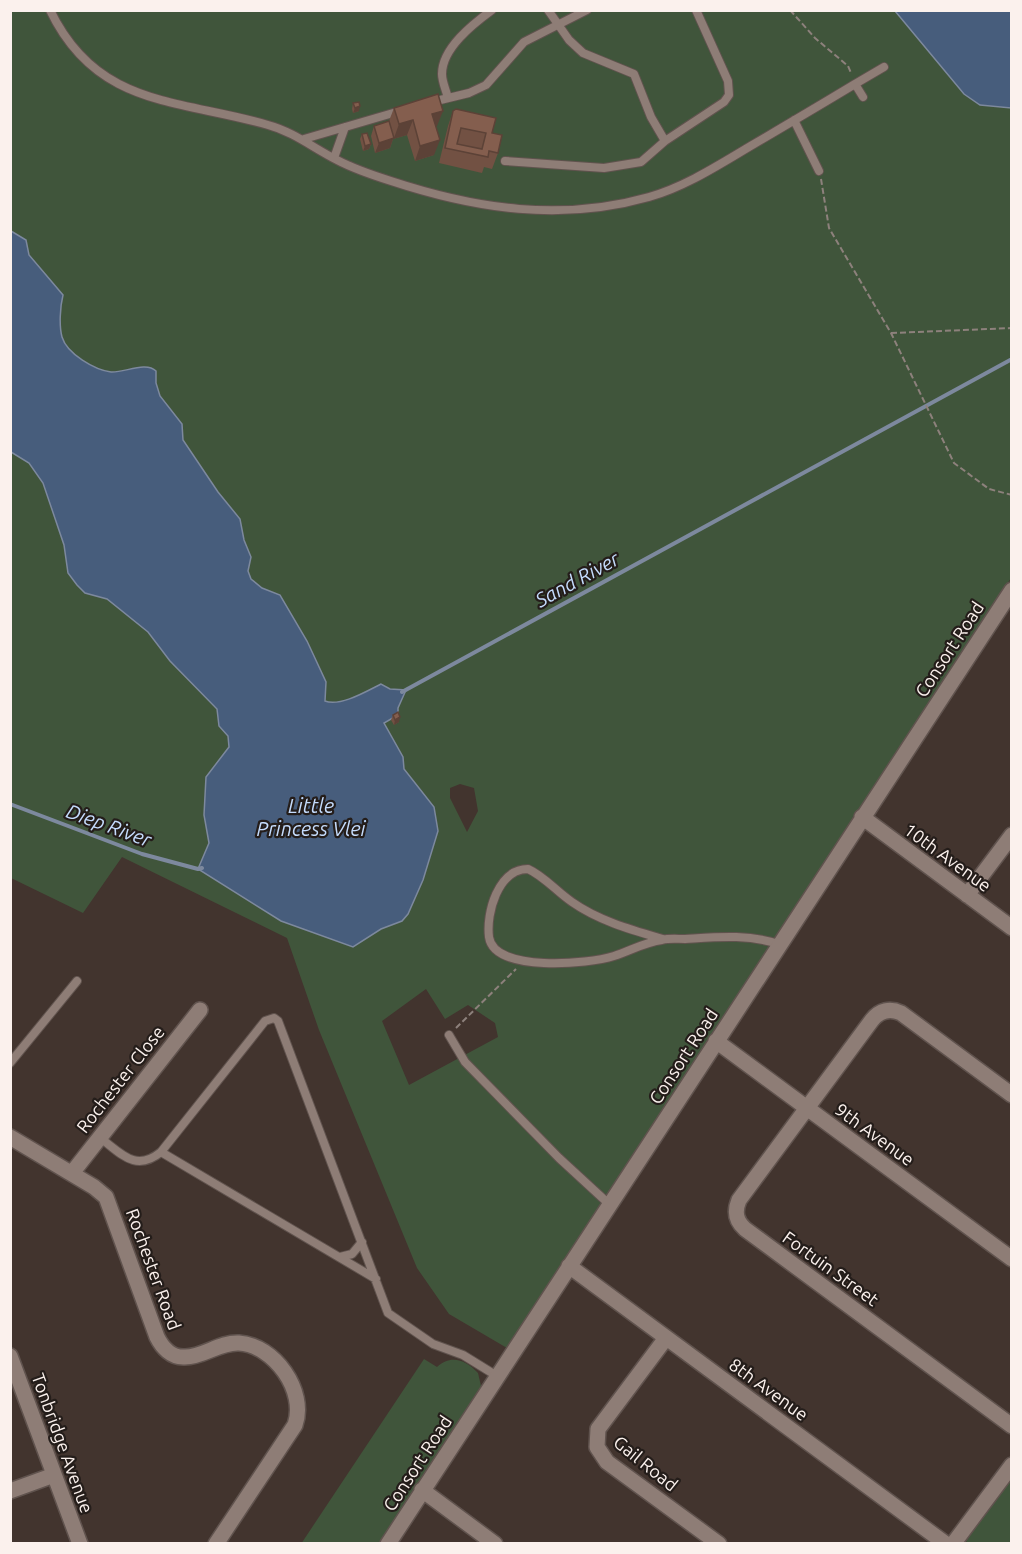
<svg xmlns="http://www.w3.org/2000/svg" width="1022" height="1554" viewBox="0 0 1022 1554" font-family="Ubuntu,sans-serif">
  <style>
    .green { fill: #40553b; fill-rule: evenodd }
    .water { fill: #475d7c; stroke: #7d899e; stroke-width: 1.5 }
    .lines { fill: none; stroke-linecap: round; stroke-linejoin: round }
    .stream { stroke: #7d899e; stroke-width: 4 }
    .lane-casing { stroke: #60534e; stroke-width: 10 }
    .street-casing { stroke: #60534e; stroke-width: 18 }
    .path { stroke: #8d817c; stroke-width: 2; stroke-dasharray: 6 3; stroke-linecap: butt }
    .lane { stroke: #8e7d76; stroke-width: 8 }
    .street { stroke: #8e7d76; stroke-width: 15 }
    .wall { fill: #725143 }
    .shaded-wall { fill: #5c4237 }
    .building { fill: #845e4e; stroke: #5c4237; stroke-width: 1.5; fill-rule: evenodd }
    .labels { text-anchor: middle; dominant-baseline: central; stroke-width: 4.5; stroke-linejoin: round; paint-order: stroke }
    .street-label { font-size: 18px; fill: #fbf1ed; stroke: #241d1a }
    .water-label { font-size: 20px; font-style: italic; fill: #c5dcfd; stroke: #241d1a }
  </style>
  <rect width="100%" height="100%" fill="#42342e"/>
  <!-- green -->
  <path class="green" d="M11 11H895L980 105 1011 108V578L507 1348 449 1314 417 1268 319 1030 287 938 122 857 83 913 11 878ZM460 784 474 788 478 811 467 832 450 798V788ZM426 989 445 1019 468 1005 495 1023 498 1037 409 1085 382 1021Z
    M424 1359 437 1367C451 1354 466 1360 478 1373L481 1386 380 1543 301 1544Z
    M1011 1474V1543L966 1544 967 1537Z"/>
  <!-- water -->
  <path class="water" d="M895 11H1011V108L980 105 964 94Z
    M11 231 26 240 29 255 63 295C60 307 59 326 62 337 67 354 95 370 111 372 124 373 146 361 156 371V383L160 396 182 424 183 440 218 492 240 519 244 540 251 557 248 571 251 579 262 588 280 595 307 641 326 682 325 701C340 707 367 691 381 684L390 689 406 690 398 708V715L384 723 403 757 404 769 434 807 438 831 423 880 408 914 402 921 381 929 353 947 281 921 198 869 209 843 204 815 206 777 229 747 228 736 219 726 217 709 170 661 148 632 107 599 85 593 77 585 68 573 64 545 43 483 29 463 11 452Z"/>
  <g class="lines">
    <!-- stream -->
    <path class="stream" d="M402 692 1012 359
      M10 804 142 854 198 869 202 868"/>
    <defs>
      <path id="lane" d="M50 10C97 108 179 99 268 125 294 132 313 148 337 160 354 169 372 175 391 181 476 209 561 222 649 197 687 186 720 164 754 144 788 124 822 104 855 84L863 97
        M548 10 569 40 583 53 634 74 651 117 665 141
        M855 84 884 67
        M448 98C446 90 442 82 442 74 442 48 473 24 492 10
        M432 102 469 93 486 85 524 42 587 10
        M794 120 819 171
        M304 139 400 111
        M334 158 345 127
        M505 161 604 168 641 162 665 141 724 102 729 95 728 81 696 10
        M663 939C632 930 599 921 572 902 557 892 544 876 528 869 498 869 486 913 489 937 494 973 589 964 614 956 630 951 645 942 662 940 669 938 677 939 685 939 718 937 747 934 779 944
        M449 1035 465 1062 559 1158 609 1204
        M10 1063 77 981
        M99 1137C121 1153 135 1173 161 1152L265 1021 274 1018 278 1021 388 1313 433 1344 463 1355 497 1376
        M161 1152 376 1279
        M340 1257 352 1254 362 1242"/>
      <path id="street" d="M862 817 1012 928
        M967 895 1012 835
        M716 1041 1012 1259
        M1012 1095 901 1013C890 1008 880 1010 872 1020L739 1200C734 1212 736 1221 745 1229L1012 1426
        M10 1137 94 1187 106 1197 157 1337C162 1347 171 1358 185 1357 204 1357 219 1342 239 1343 274 1345 307 1391 295 1425L216 1544
        M72 1173 200 1010
        M569 1266 946 1544
        M666 1338 598 1429 597 1447 607 1462 719 1544
        M10 1356 80 1544
        M422 1490 495 1544
        M10 1491 54 1475
        M388 1544 1012 590
        M953 1544 1012 1465"/>
    </defs>
    <!-- lane casing -->
    <use href="#lane" class="lane-casing"/>
    <!-- street casing -->
    <use href="#street" class="street-casing"/>
    <!-- path -->
    <path class="path" d="M790 10 815 38 848 66 851 73
      M821 179 829 228 891 333 954 463 989 489 1012 495
      M891 333 1012 328
      M456 1028 516 969"/>
    <!-- lane -->
    <use href="#lane" class="lane"/>
    <!-- street -->
    <use href="#street" class="street"/>
  </g>
  <!-- wall -->
  <path class="wall" d="M353 103 359 111 353 113 352 109Z
    M394 108 437 126H436L434 155 415 161 407 135 393 139 390 148 375 153 371 136 374 126 389 121Z
    M453 111 492 133 498 153 492 169 484 167 482 173 439 163 448 126Z
    M362 134 371 144 369 149 363 151 360 139Z
    M393 715 399 722 394 725 391 720Z"/>
  <!-- shaded-wall -->
  <path class="shaded-wall" d="M360 106 359 111 353 113 355 108Z
    M443 111 437 126 427 129 432 114Z
    M413 120 407 135 393 139 390 148 375 153 379 143 394 138 399 124Z
    M440 140 434 155 415 161 420 146Z
    M371 144 369 149 363 151 365 146Z
    M400 717 399 722 394 725 395 720Z"/>
  <!-- building -->
  <path class="building" d="M438 94 443 111 432 114 440 140 420 146 413 120 399 124 394 108Z
    M359 102 360 106 355 108 353 103Z
    M456 109 496 118 492 133 502 135 498 153 489 151 488 157 445 148 453 111ZM461 128 486 133 482 149 457 144Z
    M389 121 394 138 379 143 374 126Z
    M367 133 371 144 365 146 362 134Z
    M398 712 400 717 395 720 393 715Z"/>
  <g class="labels">
    <!-- street labels -->
    <g class="street-label">
      <text transform="translate(949 649) rotate(-57)">Consort Road</text>
      <text transform="translate(948 857) rotate(36)">10th Avenue</text>
      <text transform="translate(683 1056) rotate(-57)">Consort Road</text>
      <text transform="translate(120 1079) rotate(-52)">Rochester Close</text>
      <text transform="translate(875 1134) rotate(36)">9th Avenue</text>
      <text transform="translate(831 1268) rotate(36)">Fortuin Street</text>
      <text transform="translate(154 1269) rotate(70)">Rochester Road</text>
      <text transform="translate(769 1389) rotate(36)">8th Avenue</text>
      <text transform="translate(63 1443) rotate(70)">Tonbridge Avenue</text>
      <text transform="translate(417 1463) rotate(-57)">Consort Road</text>
      <text transform="translate(646 1463) rotate(39)">Gail Road</text>
    </g>
    <!-- water labels -->
    <g class="water-label">
      <text transform="translate(577 579) rotate(-29)">Sand River</text>
      <text x="311" y="805">Little<tspan x="311" dy="23">Princess Vlei</tspan></text>
      <text transform="translate(109 825) rotate(20)">Diep River</text>
    </g>
  </g>
  <!-- border -->
  <rect width="1022" height="1554" fill="none" stroke="#fbf1ed" stroke-width="24"/>
</svg>
